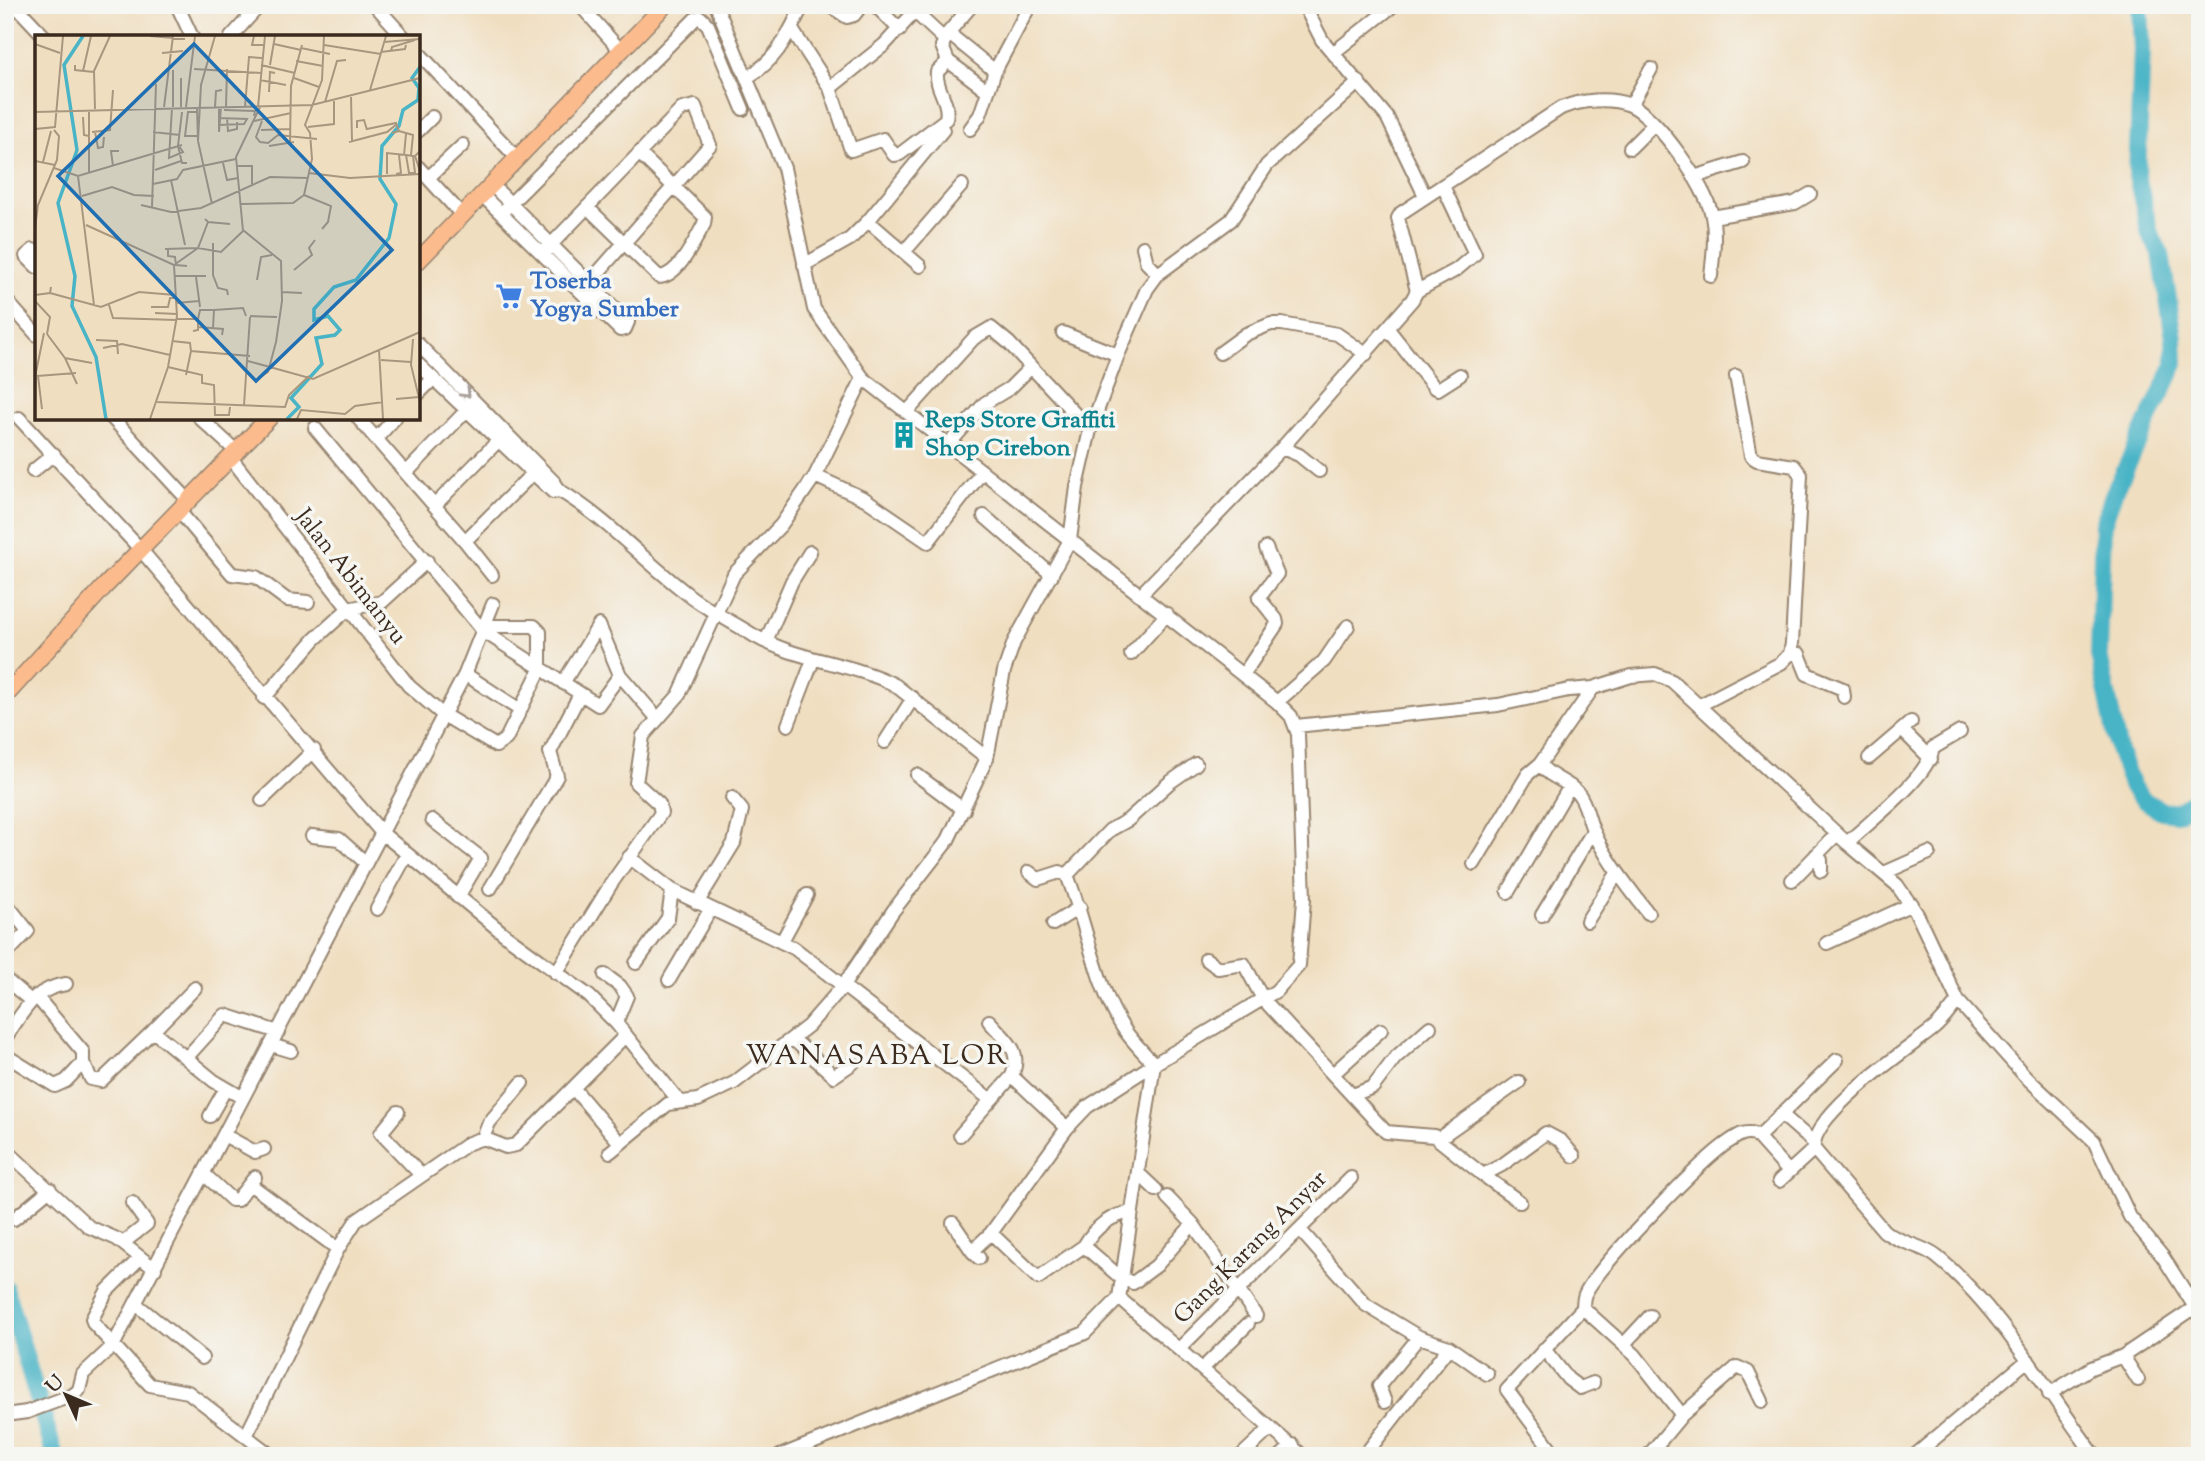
<svg xmlns="http://www.w3.org/2000/svg" width="2205" height="1461" viewBox="0 0 2205 1461" font-family="'Sorts Mill Goudy',serif">
  <style>
    .lines { fill: none; stroke-linecap: round; stroke-linejoin: round }
    .river { stroke: #49b4c6; stroke-width: 18 }
    .minor-casing { stroke: #96846f; stroke-width: 16 }
    .major-casing { stroke: #96846f; stroke-width: 19 }
    .minor { stroke: #fff; stroke-width: 12 }
    .major { stroke: #fbbb8d; stroke-width: 16 }
    .oneway { stroke: #a79f9a }
    .labels { text-anchor: middle; dominant-baseline: central; stroke-width: 7; stroke-linejoin: round; paint-order: stroke }
    .shop-label { font-size: 24px; font-weight: bold; fill: #366cbe; stroke: #f6f6f2; text-anchor: start }
    .culture-label { font-size: 24px; font-weight: bold; fill: #0d838f; stroke: #f6f6f2; text-anchor: start }
    .street-label { font-size: 24px; fill: #3b2a1e; stroke: #f6f6f2 }
    .quarter-label { font-size: 28px; letter-spacing: 2px; fill: #3b2a1e; stroke: #f6f6f2 }
    .inset-river { fill: none; stroke: #49b4c6; stroke-width: 3.5 }
    .inset-road { fill: none; stroke: #a8967f; stroke-width: 2 }
    .view { fill: #1f6fb2; fill-opacity: 0.15; stroke: #1f6fb2; stroke-width: 3.5 }
    .inset-edge { fill: none; stroke: #3b2a1e; stroke-width: 3.5 }
  </style>
  <rect width="100%" height="100%" fill="#f6f6f2"/>
  <filter id="ink" filterUnits="userSpaceOnUse"><feTurbulence type="fractalNoise" baseFrequency=".0143" numOctaves="2"/><feDisplacementMap in="SourceGraphic" scale="14" xChannelSelector="R" yChannelSelector="G"/><feConvolveMatrix kernelMatrix="1 2 1 2 8 2 1 2 1" color-interpolation-filters="sRGB"/></filter>
  <filter id="wash" filterUnits="userSpaceOnUse"><feTurbulence type="fractalNoise" baseFrequency=".00686" numOctaves="4" result="noise"/><feDisplacementMap in="SourceGraphic" scale="28" xChannelSelector="R" yChannelSelector="G"/><feGaussianBlur stdDeviation="1.57" result="paint"/><feColorMatrix in="noise" values="0 0 0 0 0 0 0 0 0 0 0 0 0 0 0 0 0 1.4 0 .05"/><feComposite in="paint" operator="in"/></filter>
  <g filter="url(#wash)">
    <rect width="100%" height="100%" fill="#f0dec0"/>
    <g class="lines">
      <!-- river -->
      <path class="river" d="M2140 5 2142 49 2137 176 2150 234 2161 254 2174 338 2175 364 2113 495 2103 525 2099 655 2119 752 2132 787 2145 801 2162 811 2177 813 2200 795
        M5 1288 55 1456"/>
    </g>
  </g>
  <g filter="url(#ink)">
    <g class="lines">
      <defs>
        <path id="minor" d="M15 5 45 37
          M177 5 192 37
          M375 5 404 37
          M580 5 621 51
          M716 5 784 168 814 309 863 378 1277 702 1291 716 1298 734 1304 899 1299 965 1276 991 1154 1064 1119 1298 1303 1456
          M829 5 847 17 854 15 862 5
          M875 5 900 30
          M1304 5 1322 40 1387 117 1425 196
          M915 12 945 40
          M793 31 830 88 851 150 883 139 894 155 900 154 946 119C950 101 935 89 937 72L948 61 942 46 948 33 972 5
          M948 33 995 71
          M231 37 260 5
          M418 52 517 158
          M1333 53 1394 5
          M948 61 988 91
          M748 77C779 58 787 36 803 5
          M830 88 884 45 921 5
          M1631 105 1651 69
          M970 129 980 115 995 71 1030 5
          M418 131 432 117
          M1630 148 1654 124
          M418 167 462 215
          M1694 177 1743 162
          M428 178 463 145
          M482 195 620 330 625 329 628 322 491 184
          M587 207 659 277C679 276 695 240 704 224L705 217 639 153
          M505 209 695 19 700 17 708 25 743 109
          M1712 217 1795 203 1810 194
          M868 221 943 130
          M1143 247 1147 263 1158 274
          M904 252 962 185
          M37 254 33 250 26 256 37 267
          M542 254 682 109 695 106 710 145 581 292
          M804 265 850 239 868 221 920 266
          M1417 291 1456 270 1475 254 1443 186
          M5 299 37 335
          M1388 329 1434 387 1438 389 1460 375
          M1063 333 1118 355
          M418 344 554 482 560 491 553 492 418 364
          M1220 353 1246 334 1271 324H1282L1337 334 1366 354
          M418 394 433 379
          M907 412 974 338 991 328 1009 343 1090 430
          M19 418 141 550 382 833 504 934 589 996 616 1023 679 1101
          M112 418 189 501
          M200 418 237 452
          M358 418 465 541 532 474
          M315 428 483 631 598 705 620 675
          M376 439 395 418
          M948 445 985 403 1010 388 1031 367
          M1282 448 1299 455 1319 471
          M231 458 409 686 442 714 496 746 506 739 540 670V632L534 626H485
          M33 471 54 454
          M406 473 466 411
          M815 476 865 499 928 542 982 472
          M560 491C606 518 642 559 685 592 705 609 731 621 753 635 797 661 850 662 895 685L987 758
          M435 505 498 441
          M179 511 232 574 256 577 287 600 308 602
          M984 516 1052 575
          M465 541 492 575
          M1141 594 1282 448 1412 300 1417 291 1398 218 1401 213 1561 108C1581 100 1609 97 1630 105 1657 116 1707 188 1712 216 1716 235 1713 257 1711 276
          M766 641 792 581 810 552
          M1131 654 1167 614
          M1790 654H1799L1807 674 1843 689 1844 697
          M465 674 520 710
          M1243 675 1277 624 1276 619 1259 598 1277 574 1266 548
          M563 683 599 625 620 675 658 719
          M1593 688 1540 764C1549 778 1567 780 1578 793 1587 804 1588 820 1594 832 1608 863 1628 886 1648 913
          M264 698 315 639 348 609 382 602 427 561
          M1277 702 1324 661 1348 626
          M1700 705 1781 663 1790 654 1792 643 1801 475 1794 466 1757 460 1751 456 1736 376
          M788 725 813 660
          M1296 726 1498 705 1569 690 1593 688 1631 676 1655 674 1672 681 1847 843 1897 885 1917 914 1958 1001 2025 1076 2094 1141 2130 1217 2163 1257 2200 1315
          M1902 730 1931 759
          M885 742 913 698
          M1869 758 1911 722
          M917 775 964 810
          M262 800 314 750
          M432 820 481 858 458 897
          M312 836 339 839 366 863
          M1847 843C1870 821 1928 778 1933 748L1960 732
          M1816 855 1821 860V871
          M629 857 672 890 794 948 991 1100 1012 1076 1067 1128
          M1474 864 1528 774 1540 764
          M1884 873 1929 853
          M1067 875 1110 830 1128 820 1169 783 1196 764
          M1792 880 1837 834
          M490 889 557 776 550 752 580 694
          M1508 892 1570 786
          M5 902 28 931 5 955
          M697 903 734 843 742 810 732 798
          M377 909 406 856
          M1542 915 1593 831
          M1587 921 1616 875
          M1053 924 1080 907
          M782 941 807 895
          M1827 943 1912 904
          M1206 959 1218 968 1244 964 1263 999 1386 1132 1434 1136 1483 1175 1502 1165 1546 1133 1561 1141 1574 1156
          M636 963 668 918 672 890
          M556 973 611 884 661 813 659 804 636 783 643 736 679 695 734 574 781 525 815 476 863 378
          M605 975 620 986 627 996 616 1023
          M5 979 31 1001
          M669 980 710 910
          M195 988 153 1031 214 1081 243 1098
          M1958 1001C1950 1010 1943 1021 1933 1029 1908 1049 1809 1115 1814 1149L1884 1231C1900 1244 1921 1244 1937 1257 1999 1307 2047 1392 2095 1456
          M989 1021C1006 1041 1023 1049 1012 1076
          M5 1038C24 1012 32 989 66 984
          M793 1039 834 1076 853 1063
          M271 1045 291 1051
          M5 1055 55 1086 66 1081 83 1063V1052L36 996
          M187 1057 225 1015 278 1032
          M83 1063 91 1079 101 1081 153 1031
          M1333 1074 1381 1030
          M574 1089 620 1143
          M1353 1095 1373 1087 1395 1058 1430 1027
          M398 1112 381 1133 421 1175
          M1781 1114 1813 1142
          M210 1116 226 1088
          M224 1135 255 1152 264 1149
          M960 1135 991 1100
          M1758 1137 1837 1060
          M483 1138 489 1123 522 1083
          M1438 1139 1519 1082
          M5 1149 89 1227 117 1239 155 1269
          M610 1152 668 1104 698 1100 734 1083 808 1026 843 986 893 911 948 840 987 758 1004 671 1014 642 1070 540 1077 487 1090 430 1118 355 1147 289 1158 274 1231 220 1267 165 1359 82
          M1138 1173 1156 1190
          M205 1175 232 1200H237L255 1177
          M1483 1175 1520 1202
          M1779 1181 1814 1149
          M251 1185 338 1249
          M1167 1197 1193 1224 1256 1316
          M14 1219 50 1189
          M953 1223 972 1251
          M1301 1231 1366 1305 1419 1337 1449 1347 1487 1374
          M991 1233 1038 1278 1084 1246 1121 1278 1133 1283 1156 1266 1193 1224
          M123 1243 147 1224 132 1203
          M1084 1246C1095 1227 1110 1215 1132 1212
          M140 1258 107 1291 92 1319 94 1324 150 1385 188 1392 272 1456
          M979 1258 972 1251 991 1233 1067 1128 1087 1107 1154 1064C1145 1054 1134 1043 1126 1032 1097 992 1086 922 1067 875L1060 872 1038 879 1029 872
          M136 1304 202 1358
          M1583 1308C1583 1303 1583 1297 1586 1292 1601 1264 1703 1158 1730 1141 1739 1135 1745 1131 1755 1134L1788 1171
          M1624 1344 1650 1316
          M1180 1348 1351 1178
          M1544 1349 1568 1379 1580 1388 1593 1383
          M2123 1356 2138 1380
          M1203 1368 1248 1324
          M2049 1394 2091 1368 2123 1356 2200 1304
          M1385 1402 1379 1386 1419 1337
          M5 1415 27 1412 73 1395 79 1390 83 1374 113 1346 465 674 493 604
          M246 1436 338 1249 356 1221 469 1143 483 1138 506 1147 516 1145 626 1035
          M1551 1449 1507 1390 1583 1308 1635 1355 1682 1415
          M780 1456 1085 1333 1119 1298
          M1241 1456 1271 1428
          M1281 1456 1293 1445
          M1364 1456 1449 1347
          M1648 1456 1682 1415 1737 1367 1748 1372 1762 1401
          M1914 1456 2028 1360"/>
        <path id="major" d="M418 261 665 5
          M5 696 104 587 269 418"/>
      </defs>
      <!-- minor casing -->
      <use href="#minor" class="minor-casing"/>
      <!-- major casing -->
      <use href="#major" class="major-casing"/>
      <!-- minor -->
      <use href="#minor" class="minor"/>
      <!-- major -->
      <use href="#major" class="major"/>
    </g>
    <!-- one-way arrows -->
    <defs><path id="oneway-chevron" d="M-2-3.5L2.5 0L-2 3.5" fill="none" stroke-width="1.6" stroke-linecap="round" stroke-linejoin="round" transform="scale(1.75)"/></defs>
    <use class="oneway" href="#oneway-chevron" transform="translate(466 393) rotate(45)"/>
  </g>
  <!-- icons -->
  <defs>
    <symbol id="supermarket-bare" viewBox="-9 -9 18 18"><path d="M-6-5.5h2.5l.6 2H6L4.5 2H-2.5L-4.4-4H-6ZM-1.5 3.2a1.3 1.3 0 1 0 .1 0ZM3 3.2a1.3 1.3 0 1 0 .1 0Z" fill="#3f7fe0" stroke="#f6f6f2" stroke-width="2.5" paint-order="stroke"/></symbol>
    <symbol id="building-bare" viewBox="-9 -9 18 18"><path d="M-4-6H4V6H1V3H-1V6H-4ZM-2.5-4.3h1.7v1.8h-1.7ZM.8-4.3h1.7v1.8H.8ZM-2.5-1h1.7V.8h-1.7ZM.8-1h1.7V.8H.8Z" fill="#0f9aa8" stroke="#f6f6f2" stroke-width="2.5" paint-order="stroke"/></symbol>
  </defs>
  <g fill-rule="evenodd">
    <use href="#supermarket-bare" x="490" y="277" width="38" height="38"/>
    <use href="#building-bare" x="885" y="416" width="38" height="38"/>
  </g>
  <g class="labels">
    <!-- shop labels -->
    <g class="shop-label">
      <text x="530" y="282">Toserba<tspan x="530" dy="28">Yogya Sumber</tspan></text>
    </g>
    <!-- culture labels -->
    <g class="culture-label">
      <text x="925" y="421">Reps Store Graffiti<tspan x="925" dy="28">Shop Cirebon</tspan></text>
    </g>
    <!-- street labels -->
    <g class="street-label">
      <text transform="translate(350 577) rotate(52)">Jalan Abimanyu</text>
      <text transform="translate(1251 1248) rotate(-45)">Gang Karang Anyar</text>
    </g>
    <!-- quarter labels -->
    <g class="quarter-label">
      <text x="877" y="1057">WANASABA LOR</text>
    </g>
  </g>
  <!-- overview -->
  <g transform="translate(35 35)">
    <rect width="385" height="385" fill="#f0dec0"/>
    <path class="inset-river" d="M48 1 29 30 42 115 23 168 40 241 37 271 61 322 71 384M252 384 264 372 256 363 287 329 281 303 300 300 305 295 293 281 279 285V274L299 252 321 245 354 203 361 169 345 144 347 111 364 91 368 75 383 65 384 53 377 43 385 32"/>
    <path class="inset-road" d="M115 1 150 4M219 1 217 10H229M349 7 385 4M0 9 25 18M239 9 266 15M289 10 346 19M266 13 295 19M356 16 357 12 380 5M346 17 370 14 371 10M127 18 148 16M261 26 288 31M40 30V35L59 37M226 30 260 38M235 30 240 1M159 34 226 38M48 36 56 1M259 43 284 52M225 45 251 50M138 50V35V72M335 55 351 1M234 57 235 37 240 38M316 62 317 106M290 67 302 26 311 25M129 72 138 1M146 72V43M151 72 160 1M180 72 181 56 187 55M191 72 192 34M210 72 214 22 227 23M223 72 230 1M137 73 134 123 148 117 144 111M162 73 163 106 166 50 180 1M184 73V97L186 72M60 74 59 36 75 1M54 75V138M189 75 220 76 219 81M0 77 277 70 385 43M147 77 143 111 147 128H152M162 77H153L150 101H162M48 82 49 100 54 101M192 83 193 96 202 94V87M219 86 256 78M227 86 221 102 225 107 233 108 243 100 282 104M184 90 209 89 212 84 184 83M273 92 299 89V66M322 93V86L329 85 332 95M0 94 20 92 28 1M332 94 361 88 364 96 357 98M226 95 255 94M364 96 378 100 376 120M57 97 75 95 78 55M60 97 63 113 68 112 69 102M118 97 145 100M163 106 177 169M255 107 256 51 267 10M314 107 352 97 362 89M234 111 259 107M385 116 380 121 385 136M0 120V126L20 130M369 120 371 99M371 120 378 121 380 138H374ZM8 127 16 96M188 128 192 145 203 143M78 131 76 116H84M202 131H217V149M19 133 43 141 147 110M120 135 146 126M274 138 315 143 385 139M352 139V118L371 120M361 139 366 138 364 120M43 141 59 270M136 145 150 210M118 149 142 144 148 135 201 124M269 160 296 171 293 187 287 194M47 161 77 152 99 160 119 161M206 169 258 168 269 160 277 124 275 98 270 90 287 45 289 1M106 170 136 177 166 173 235 142 273 143M117 172 121 49M173 187 195 189M51 190 139 230M0 193 3 170 22 125 24 101 19 95M208 195 246 226 247 266 241 307 233 337 227 341M178 208V240L183 253 192 255 193 260M133 213V221L140 222 141 230 152 231M130 214 163 213 173 187 170 184M259 235 277 220 274 213 280 205M139 241H171M161 242 165 272M222 245 226 222 237 220M246 257 267 258M15 258 66 272 104 257 140 260M0 260 15 258 16 252M0 266 15 282 12 299M141 268 164 266M74 270 78 283 141 285M116 272H133L135 263H140M179 275 208 273 211 281M120 278 142 279M215 281 242 282M142 284H163V295L158 296M163 284 165 275H179L178 293M163 292 188 294 187 300M12 299 30 323 57 328M378 304 376 330 385 367M61 305 82 306 83 319M137 306 155 308 156 316 215 321M68 313 87 309 135 320M344 315 348 384M30 323 42 349M346 325 376 327M213 326 278 344 385 297M133 332 167 340V348L179 350 180 380M151 340 156 316M2 341 41 338M3 341 7 374M0 342 9 298M361 364 384 362M122 367 250 372 254 360 274 341M209 370 215 282M179 380H194L195 372M115 384 133 332 142 281 139 230 163 213 186 217 208 196 201 122 225 72M262 384 266 375 310 379 320 371 348 367"/>
    <path class="view" d="M159 9 357 215 221 346 23 141Z"/>
    <rect width="385" height="385" class="inset-edge"/>
  </g>
  <!-- margin -->
  <rect width="2205" height="1461" fill="none" stroke="#f6f6f2" stroke-width="28"/>
  <!-- north arrow -->
  <g transform="translate(66 1395) rotate(314)" stroke="#f6f6f2" stroke-width="5" paint-order="stroke">
  <path d="M0-5L12 26L0 18L-12 26Z" fill="#3b2a1e"/>
  <text y="-10" font-size="19" font-weight="bold" text-anchor="middle" fill="#3b2a1e">U</text>
  </g>
</svg>
